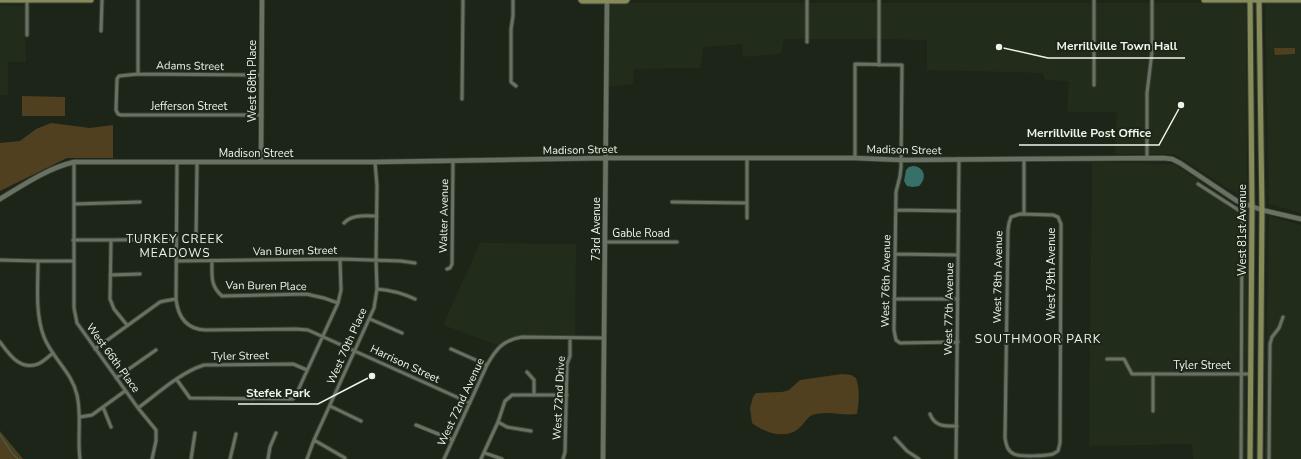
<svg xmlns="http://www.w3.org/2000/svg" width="1301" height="459" viewBox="0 0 1301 459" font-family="'Nunito Sans',sans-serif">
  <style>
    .built { fill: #212d1a }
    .green { fill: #51401f }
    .water { fill: #367069 }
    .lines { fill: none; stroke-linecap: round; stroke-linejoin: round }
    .stream { stroke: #367069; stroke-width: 1 }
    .street-casing { stroke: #3a4137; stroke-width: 5 }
    .secondary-casing { stroke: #3a4137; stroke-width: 6 }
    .primary-casing { stroke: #3a4137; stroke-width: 7 }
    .street { stroke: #687262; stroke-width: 3 }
    .secondary { stroke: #687262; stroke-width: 4.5 }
    .primary { stroke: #878a59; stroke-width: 5 }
    .labels { text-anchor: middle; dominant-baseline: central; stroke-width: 4; stroke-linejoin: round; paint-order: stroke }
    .street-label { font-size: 11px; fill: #eef4eb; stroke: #1d2518 }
    .neighbourhood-label { font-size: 12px; letter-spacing: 1px; fill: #eef4eb; stroke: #1d2518 }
    .leader { fill: none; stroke: #eef4eb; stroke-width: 1.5 }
    .callout-dot { fill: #eef4eb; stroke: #1d2518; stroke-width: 1.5 }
    .callout-label { font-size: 12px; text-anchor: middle; font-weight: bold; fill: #eef4eb; stroke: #1d2518; stroke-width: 4; stroke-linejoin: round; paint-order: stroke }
  </style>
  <rect width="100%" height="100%" fill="#1d2518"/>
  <!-- built -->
  <path class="built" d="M1265 0H1301V213L1269 204Z
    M614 3H876L877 39H784L781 54 742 57 743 44 703 47 700 68 634 69 633 84 608 87 610 9V6Z
    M880 3H1242L1246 7 1247 198 1227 188 1175 154H1115L1117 112H1067L1069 81 1045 80 1043 73 927 70V40L880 39Z
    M0 5 25 6 26 62H8V95H0Z
    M1092 162 1174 164 1249 214 1245 459H1193L1192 444 1089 446Z
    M1269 216 1301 225V459H1265Z
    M480 243 576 244 575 338 513 336 497 345 443 325Z"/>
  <!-- green -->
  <path class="green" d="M1274 48H1295V54L1275 55Z
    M22 96 65 97V116H22Z
    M51 123 90 128 113 125V158H67L0 191V143L20 141 36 129Z
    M842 374 851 375 856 378C860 390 859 401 857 414 843 416 830 411 816 414 807 415 805 424 798 429 785 440 763 432 752 423L750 408 753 397 756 393 782 392 789 390 800 380Z
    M0 431 23 459H0Z"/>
  <!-- water -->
  <path class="water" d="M913 166C925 167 927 178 919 186L913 187 907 186 904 181 906 170 909 167Z"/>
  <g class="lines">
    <!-- stream -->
    <path class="stream" d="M0 435 12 453 18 459"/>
    <defs>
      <path id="street" d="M27 0V35
        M513 0V16L511 29V82L516 86
        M879 0V65
        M101 31 102 0
        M807 42V0
        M138 74V0
        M261 75 138 74 119 76 117 79 116 110 118 114 121 115H262
        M1094 85V0
        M462 99 463 0
        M855 158V64L902 65 901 167 900 176 896 192 894 330 896 340 900 343 958 342
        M1147 158V93L1152 52V0
        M74 162V308L77 323 138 408 156 430V441L152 459
        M177 163 176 299C178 317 186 329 205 330L296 329 308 330 470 403
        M1198 184 1240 211 1242 214 1241 459
        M672 202 747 203
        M74 204 140 202
        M896 210 959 211
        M1020 214 1053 215 1058 217 1061 224 1060 443 1058 451C1056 452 1055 453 1053 454 1046 456 1020 457 1014 454 1007 451 1006 444 1005 438L1008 230 1009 223 1011 217Z
        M1024 214V159
        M747 218V158
        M344 223C352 214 366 216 377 216
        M196 239 197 163
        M73 240H111L176 239
        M111 240 110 299 114 309 127 325
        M605 242H677
        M895 254 958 255
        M0 260 38 261H73
        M38 261C38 286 35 314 44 337 52 358 72 372 77 395 82 416 77 438 80 459
        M176 261 340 259 401 261 415 263
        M212 261C212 275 210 286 222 296L306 294 324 298 338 303
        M447 269 450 268 452 264 453 161
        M110 275 140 274
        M377 289C391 290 402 293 415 299
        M894 299H958
        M370 319 402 333
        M0 342C9 354 20 371 38 364 43 362 48 357 53 353
        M95 349 160 302 164 301 176 299
        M451 349 487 365
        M1107 359H1124L1132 374H1250
        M527 372 534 380V394
        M1153 374V411
        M116 378 156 350
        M177 380 190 398 293 399 295 397 338 303 341 290 340 259
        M330 406 361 421
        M103 407 111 427
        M138 408C157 394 181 372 204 365L293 364 307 370
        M930 414C935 427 945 426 957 426
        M80 417 92 415 125 391
        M498 422 507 427 531 431
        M416 425 453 440
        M895 438 907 451 919 459
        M314 440 345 458
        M485 453 502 459
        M191 459 195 433
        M230 459 236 434
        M268 459 270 447 276 433
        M307 459 314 440 374 308 377 289 376 260 377 186 375 162
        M444 459 487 365C496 349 503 340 522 337L604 338
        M481 459 498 422 505 401 512 395H567
        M563 459 565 452 567 364 570 356V338
        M956 459 959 159
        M1269 459 1270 344 1272 337 1279 328 1283 317"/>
      <path id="secondary" d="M261 162 262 0
        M0 199C23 185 48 168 74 162H375L606 158H855L901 160 1163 158 1172 159 1180 163 1237 201 1262 210 1301 219
        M603 459 607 0"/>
      <path id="primary" d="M0 0H91
        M581 0 582 1H626L627 0
        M1204 0H1301
        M1250 0 1252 207 1250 459
        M1259 0 1262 210 1260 459"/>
    </defs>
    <!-- street casing -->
    <use href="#street" class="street-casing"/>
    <!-- secondary casing -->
    <use href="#secondary" class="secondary-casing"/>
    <!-- primary casing -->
    <use href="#primary" class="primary-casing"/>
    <!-- street -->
    <use href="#street" class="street"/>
    <!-- secondary -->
    <use href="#secondary" class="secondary"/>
    <!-- primary -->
    <use href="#primary" class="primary"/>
  </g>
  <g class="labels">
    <!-- street labels -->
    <g class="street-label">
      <text transform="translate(190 66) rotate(1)">Adams Street</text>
      <text transform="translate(252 81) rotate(-90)">West 68th Place</text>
      <text x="189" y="106">Jefferson Street</text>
      <text transform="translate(580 150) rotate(-1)">Madison Street</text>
      <text transform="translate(904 150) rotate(1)">Madison Street</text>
      <text x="256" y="153">Madison Street</text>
      <text transform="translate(444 216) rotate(-89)">Walter Avenue</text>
      <text transform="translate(596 229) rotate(-90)">73rd Avenue</text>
      <text transform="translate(1242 230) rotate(-90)">West 81st Avenue</text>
      <text x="641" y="233">Gable Road</text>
      <text transform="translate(295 251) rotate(-1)">Van Buren Street</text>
      <text transform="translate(1051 274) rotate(-90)">West 79th Avenue</text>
      <text transform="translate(998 277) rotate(-89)">West 78th Avenue</text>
      <text transform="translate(886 281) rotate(-89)">West 76th Avenue</text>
      <text transform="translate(266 286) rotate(1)">Van Buren Place</text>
      <text transform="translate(949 309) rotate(-89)">West 77th Avenue</text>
      <text transform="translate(347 346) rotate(-66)">West 70th Place</text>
      <text transform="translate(240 356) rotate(-1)">Tyler Street</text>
      <text transform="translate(113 358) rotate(54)">West 66th Place</text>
      <text transform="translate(405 364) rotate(25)">Harrison Street</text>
      <text x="1202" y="365">Tyler Street</text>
      <text transform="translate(559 398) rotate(-87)">West 72nd Drive</text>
      <text transform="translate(461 402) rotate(-65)">West 72nd Avenue</text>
    </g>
    <!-- neighbourhood labels -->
    <g class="neighbourhood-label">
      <text x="175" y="239">TURKEY CREEK<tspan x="175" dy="14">MEADOWS</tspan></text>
      <text x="1038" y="339">SOUTHMOOR PARK</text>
    </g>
  </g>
  <!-- callouts -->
  <path class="leader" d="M999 47L1048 58H1185M1181 105L1159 145H1019M372 376L318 404H238"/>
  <g class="callout-dot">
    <circle cx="999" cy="47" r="4"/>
    <circle cx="1181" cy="105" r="4"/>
    <circle cx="372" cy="376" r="4"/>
  </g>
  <g class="callout-label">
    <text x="1117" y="50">Merrillville Town Hall</text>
    <text x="1089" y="137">Merrillville Post Office</text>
    <text x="278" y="397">Stefek Park</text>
  </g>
</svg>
